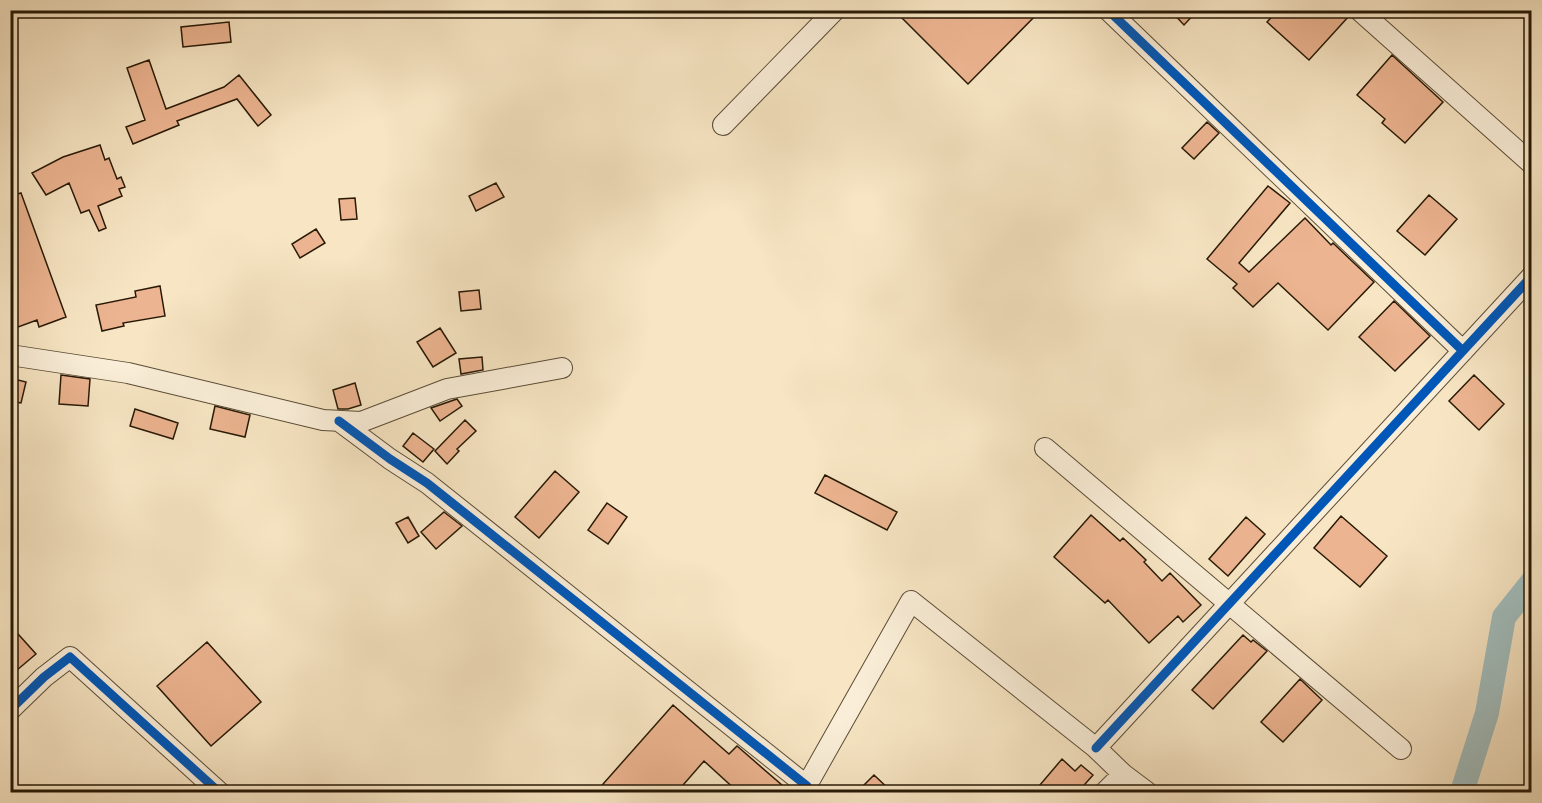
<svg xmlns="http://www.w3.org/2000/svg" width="1542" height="803" viewBox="0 0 1542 803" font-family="Vollkorn,serif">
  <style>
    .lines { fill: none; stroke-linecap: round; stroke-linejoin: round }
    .river { stroke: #a1bdbd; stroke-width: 24 }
    .building { fill: #ecb490; stroke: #271906; stroke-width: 1.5 }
    .minor-casing { stroke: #5b4c35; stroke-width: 22 }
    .minor { stroke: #faeed8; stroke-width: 20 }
    .cycleway-casing { stroke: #faeed8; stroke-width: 13 }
    .cycleway { stroke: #0057b8; stroke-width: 9 }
  </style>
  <rect width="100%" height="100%" fill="#f7e5c3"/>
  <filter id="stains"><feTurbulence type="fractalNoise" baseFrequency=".00333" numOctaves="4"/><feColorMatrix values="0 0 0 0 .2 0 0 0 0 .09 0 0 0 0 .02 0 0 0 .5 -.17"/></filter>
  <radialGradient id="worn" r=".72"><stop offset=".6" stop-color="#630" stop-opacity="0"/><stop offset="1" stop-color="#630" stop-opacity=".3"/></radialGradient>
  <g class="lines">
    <!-- river -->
    <path class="river" d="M1462 792 1487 713 1504 617 1532 582"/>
  </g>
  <!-- building -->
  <path class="building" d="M908 10H1041L968 84 901 17Z
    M1170 10H1198L1184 25Z
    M1278 10H1347L1349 16 1309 60 1267 22Z
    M229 22 231 42 183 47 181 27Z
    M1392 55 1443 102 1405 143 1382 123 1385 119 1357 95Z
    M149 60 166 109 224 87 239 75 271 115 258 126 237 99 177 121 179 125 133 144 126 127 145 120 127 68Z
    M1207 122 1219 133 1194 159 1182 148Z
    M100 145 105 160 109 158 117 179 121 177 125 187 119 189 122 196 98 206 106 228 99 231 89 210 81 213 69 183 46 195 32 173 63 157Z
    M496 183 504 197 476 211 469 196Z
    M1268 186 1290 203 1239 263 1249 272 1305 218 1331 245 1333 243 1374 282 1328 330 1278 283 1253 307 1233 288 1237 284 1207 259Z
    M21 193 66 317 39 327 37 320 10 330V196Z
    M1429 195 1457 219 1425 255 1397 231Z
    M355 198 357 219 341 220 339 199Z
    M316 229 325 243 300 258 292 244Z
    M160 286 165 316 123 323 124 326 102 331 96 305 136 297 135 291Z
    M479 290 481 309 461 311 459 292Z
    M1394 301 1430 336 1395 371 1359 337Z
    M440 328 456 353 433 367 417 342Z
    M482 357 483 370 461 374 459 359Z
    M61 375 90 379 88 406 59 404Z
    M1474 375 1504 404 1479 430 1449 401Z
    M10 378 26 382 21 403 10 401Z
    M355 383 361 405 348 409H338L333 390Z
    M457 399 462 406 440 421 431 408Z
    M215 406 250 415 245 437 210 429Z
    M135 409 178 423 173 439 130 426Z
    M465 420 476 431 457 449 459 451 447 464 435 451Z
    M413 433 434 449 423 462 403 446Z
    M555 471 579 492 539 538 515 517Z
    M825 475 897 512 887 530 815 493Z
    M607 503 627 517 608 544 588 530Z
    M444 512 462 526 436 549 421 532Z
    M1091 515 1120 541 1123 538 1146 560 1144 562 1162 581 1170 573 1201 605 1183 622 1178 616 1149 643 1108 600 1105 603 1054 557Z
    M1341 516 1387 556 1360 587 1314 548Z
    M408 517 419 536 408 543 396 523Z
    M1246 517 1265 534 1228 576 1209 559Z
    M10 625 36 654 10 676Z
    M1243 635 1251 642 1253 640 1267 651 1213 709 1192 690Z
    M207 642 261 702 211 746 157 686Z
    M1300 679 1322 700 1283 742 1261 722Z
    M673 705 729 754 737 746 790 792H738L704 761 677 792H596Z
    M1062 759 1075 771 1081 765 1093 775 1078 792H1034Z
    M874 775 892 792H857Z"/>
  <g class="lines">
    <defs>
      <path id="minor" d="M1108 10 1463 351
        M1359 10 1532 164
        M723 125 835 10
        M10 355 128 373 323 420 361 422 447 389 562 368
        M339 421 390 459 427 483 807 786
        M1045 448 1401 749
        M10 710 44 677 70 657 219 792
        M1096 748 1532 276
        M803 792 911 601 1096 748 1123 774 1147 792
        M1105 792 1123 774"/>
    </defs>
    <!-- minor casing -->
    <use href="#minor" class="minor-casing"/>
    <!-- minor -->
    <use href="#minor" class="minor"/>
    <defs>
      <path id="cycleway" d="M1108 10 1463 351
        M339 421 390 459 427 483 807 786
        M10 710 44 677 70 657 219 792
        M1096 748 1532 276"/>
    </defs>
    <!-- cycleway casing -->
    <use href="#cycleway" class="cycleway-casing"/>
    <!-- cycleway -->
    <use href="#cycleway" class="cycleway"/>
  </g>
  <!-- margin -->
  <rect width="1542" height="803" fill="none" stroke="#f7e5c3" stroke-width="36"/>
  <rect x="12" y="12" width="1518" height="779" fill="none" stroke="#271906" stroke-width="3"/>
  <rect x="18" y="18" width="1506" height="767" fill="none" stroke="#271906" stroke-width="1.5"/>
  <rect width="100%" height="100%" filter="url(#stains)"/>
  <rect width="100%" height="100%" fill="url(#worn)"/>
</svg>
